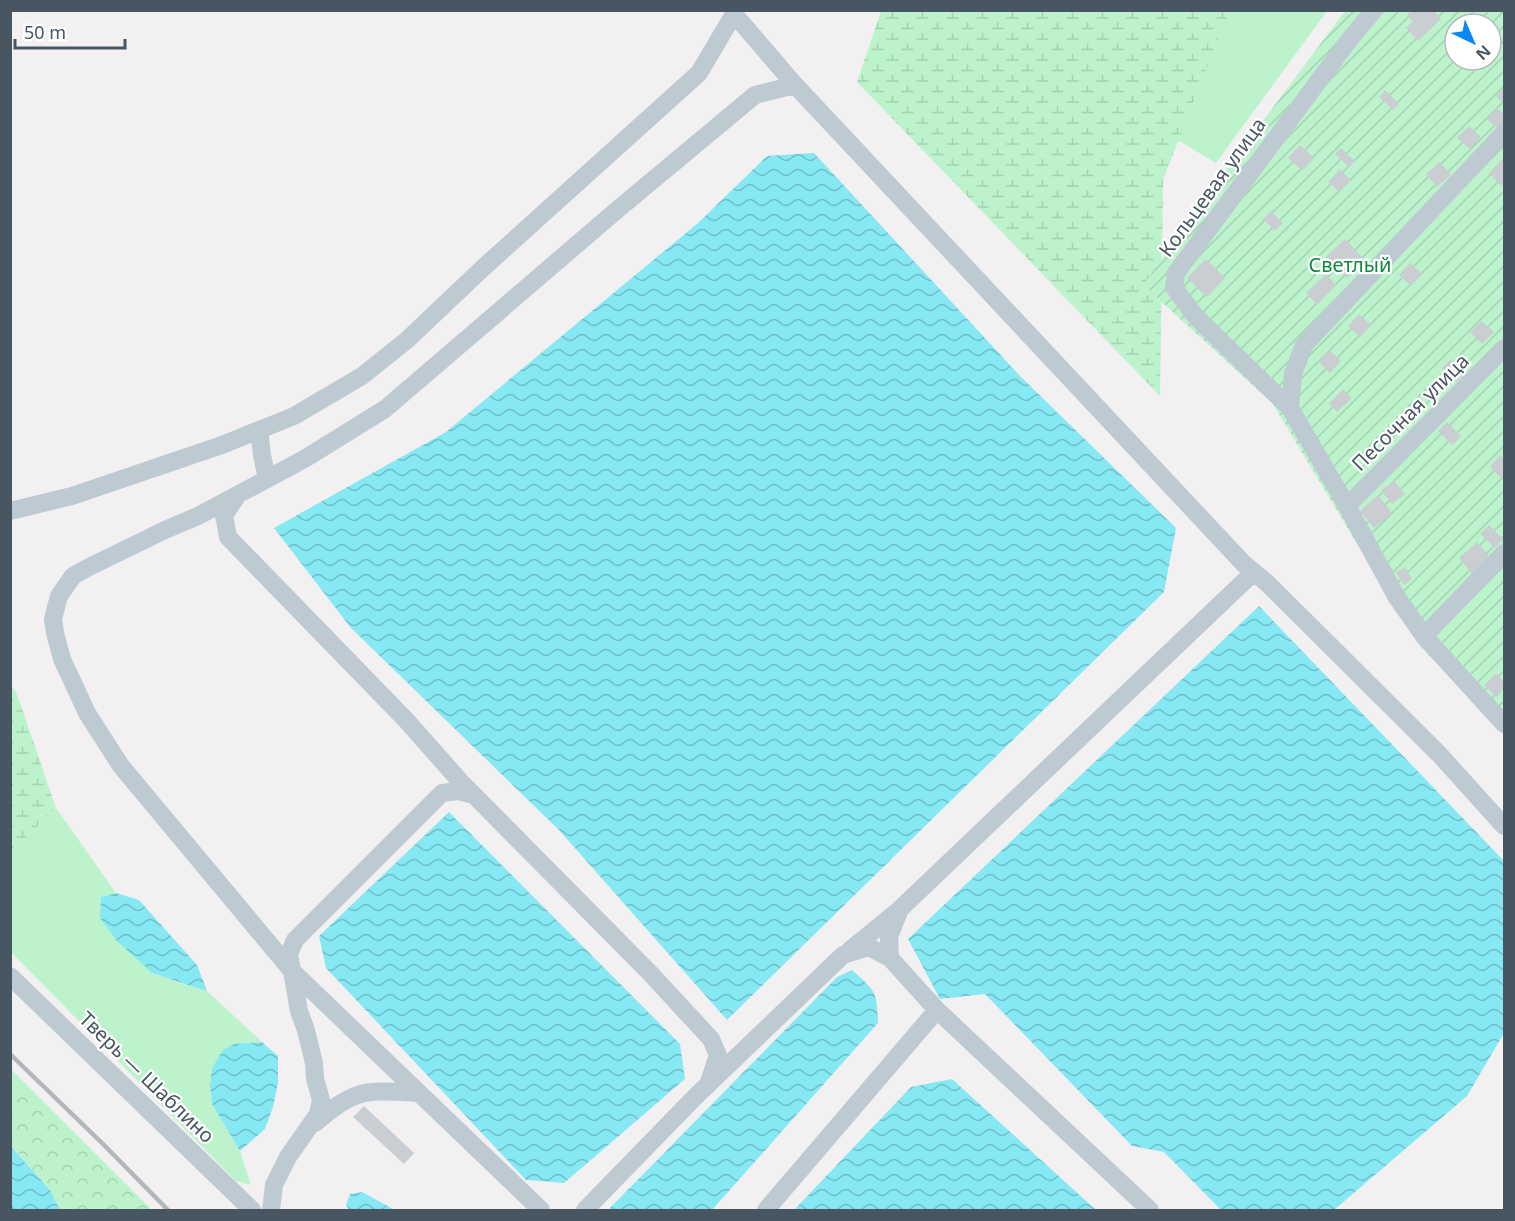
<svg xmlns="http://www.w3.org/2000/svg" width="1515" height="1221" viewBox="0 0 1515 1221" font-family="'Noto Sans',sans-serif">
  <style>
    .grass { fill: #bcf3cc }
    .forest { fill: url(#forest-crowns) }
    .wetland { fill: url(#wetland-marsh) }
    .garden { fill: url(#garden-furrows); fill-rule: evenodd }
    .water { fill: url(#water-waves) }
    .building { fill: #caced3 }
    .lines { fill: none; stroke-linecap: round; stroke-linejoin: round }
    .minor { stroke: #bdcad1; stroke-width: 18 }
    .rail { stroke: #b2b7bb; stroke-width: 4.5 }
    .labels { text-anchor: middle; dominant-baseline: central; stroke-width: 4.5; stroke-linejoin: round; paint-order: stroke }
    .street-label { font-size: 20px; fill: #475660; stroke: #fff }
    .park-label { font-size: 20px; fill: #10883f; stroke: #fff }
  </style>
  <defs>
    <pattern id="forest-crowns" width="20" height="18" patternUnits="userSpaceOnUse" patternTransform="scale(1.5)"><rect width="20" height="18" fill="#bcf3cc"/><path d="M2 6a3 3 0 1 1 6 0M12 15a3 3 0 1 1 6 0" fill="none" stroke="#a3d2b2"/></pattern>
    <pattern id="wetland-marsh" width="20" height="14" patternUnits="userSpaceOnUse" patternTransform="scale(1.5)"><rect width="20" height="14" fill="#bcf3cc"/><path d="M1 5h8M5 5V1M11 12h8M15 12V8" fill="none" stroke="#a3d2b2"/></pattern>
    <pattern id="garden-furrows" width="10" height="10" patternUnits="userSpaceOnUse" patternTransform="scale(1.5)"><rect width="10" height="10" fill="#bcf3cc"/><path d="M-1 1l2-2M0 10L10 0M9 11l2-2" fill="none" stroke="#a3d2b2"/></pattern>
    <pattern id="water-waves" width="16" height="10" patternUnits="userSpaceOnUse" patternTransform="scale(1.5)"><rect width="16" height="10" fill="#86e8f3"/><path d="M0 5q4-4 8 0t8 0" fill="none" stroke="#6fbfc8"/></pattern>
  </defs>
  <rect width="100%" height="100%" fill="#f3f0f1"/>
  <!-- grass -->
  <path class="grass" d="M1151 11H1327L1216 163 1139 117Z
    M56 808 116 893 101 897 152 973 207 991 262 1042 242 1044 212 1068 210 1086 212 1104 240 1151 251 1185 236 1181 11 952V852Z"/>
  <!-- forest -->
  <path class="forest" d="M10 1068 152 1210H60L50 1190 11 1145Z"/>
  <!-- wetland -->
  <path class="wetland" d="M881 11H1232L1228 14 1163 180 1160 396 857 82Z
    M11 684 17 694 56 808 11 852Z"/>
  <!-- garden -->
  <path class="garden" d="M1345 11H1504V734L1420 646 1384 589 1273 404 1143 285 1218 181ZM1455 24H1491V60H1455Z"/>
  <!-- water -->
  <path class="water" d="M814 153 1021 377 1176 528 1164 592 727 1020 559 830 351 628 274 528 446 432 698 223 767 156Z
    M1259 606 1504 861V1033L1467 1096 1334 1210H1221L1164 1152 1132 1146 985 994 940 999 908 939Z
    M449 812 680 1044 685 1079 564 1183 526 1180 326 968 319 936Z
    M116 893 139 900 197 965 207 991 152 973 117 941 100 918 101 897Z
    M852 970C876 991 877 992 878 1023L712 1210H608L837 977Z
    M262 1042 278 1056V1083L273 1107 265 1129 240 1151 212 1104 210 1086 212 1068 223 1050 234 1044Z
    M952 1079 1096 1210H794L911 1087Z
    M10 1145 50 1190 60 1210H11Z
    M362 1192 395 1210H349L346 1205 350 1194Z"/>
  <!-- building -->
  <path class="building" d="M1412 10H1433L1441 19 1418 41 1406 28 1413 21 1407 15Z
    M1504 87V104L1496 96Z
    M1385 90 1399 104 1393 110 1379 97Z
    M1497 108 1504 114V126L1500 131 1487 119Z
    M1469 126 1481 137 1470 149 1457 138Z
    M1300 145 1314 158 1302 171 1288 158Z
    M1341 148 1355 161 1349 167 1335 154Z
    M1504 157V182L1501 186 1489 173Z
    M1440 162 1451 175 1437 187 1426 174Z
    M1340 169 1351 180 1339 192 1328 182Z
    M1271 211 1283 223 1275 231 1263 219Z
    M1345 239 1365 260 1347 278 1326 257Z
    M1206 259 1225 278 1207 297 1187 278Z
    M1410 263 1422 274 1411 286 1399 275Z
    M1326 274 1336 285 1317 304 1306 293Z
    M1359 314 1371 325 1360 337 1348 326Z
    M1481 321 1494 332 1482 344 1470 332Z
    M1329 350 1341 361 1330 373 1318 361Z
    M1451 359 1465 373 1456 382 1442 368Z
    M1343 389 1352 398 1337 412 1329 403Z
    M1447 422 1461 436 1452 445 1438 431Z
    M1500 455 1504 459V475L1501 478 1490 467Z
    M1394 481 1405 494 1392 504 1381 490Z
    M1378 495 1392 513 1374 528 1360 511Z
    M1489 525 1503 539 1495 548 1480 534Z
    M1477 542 1491 559 1473 575 1459 558Z
    M1405 567 1412 579 1404 585 1396 572Z
    M1496 673 1504 682V688L1497 697 1484 685Z
    M364 1106 414 1153 404 1164 353 1117Z"/>
  <g class="lines">
    <!-- minor -->
    <path class="minor" d="M1374 10 1346 44 1176 273 1174 287 1195 316 1290 408 1347 506 1396 596 1424 636 1504 724
      M734 14 795 85 1244 564 1267 583 1439 754 1504 826
      M1290 408 1293 374 1304 345 1504 133
      M259 430 262 455 267 479
      M238 495 224 515 228 537 406 720 460 781 649 972 711 1039 718 1055 708 1085
      M1347 506 1504 348
      M10 511 72 496 222 445 294 416 362 376 407 340 484 267 699 73 734 14 735 10
      M1424 636 1504 553
      M474 795 458 791 442 793 295 940 289 954 292 971 541 1210
      M850 950 898 911
      M890 958 889 937 900 909 1254 572
      M10 976 252 1210
      M315 1123C327 1113 340 1102 355 1096 370 1089 400 1092 418 1093
      M271 1210 274 1185 288 1157 318 1114 321 1100 315 1079 314 1063 306 1030 299 1011 292 971 121 766 87 713 62 659 55 633 53 619 59 596 73 576 87 568 165 530 198 516 306 458 385 409 617 210 755 95 795 85
      M585 1210 696 1096 843 955 869 947 890 958 937 1010 1150 1210
      M766 1210 937 1010"/>
    <!-- rail -->
    <path class="rail" d="M10 1054 102 1143 168 1210"/>
  </g>
  <g class="labels">
    <!-- street labels -->
    <g class="street-label">
      <text transform="translate(1212 187) rotate(-54)">Кольцевая улица</text>
      <text transform="translate(1410 412) rotate(-45)">Песочная улица</text>
      <text transform="translate(147 1077) rotate(44)">Тверь — Шаблино</text>
    </g>
    <!-- park labels -->
    <g class="park-label">
      <text x="1350" y="264">Светлый</text>
    </g>
  </g>
  <!-- border -->
  <rect width="1515" height="1221" fill="none" stroke="#475660" stroke-width="24"/>
  <!-- north arrow -->
  <g transform="translate(1473 42) rotate(136)"><circle r="28" fill="#ffffff" stroke="#b5bbbf" stroke-width="1.5"/>
  <path d="M0-4.5L10 22L0 15L-10 22Z" fill="#0b89f2"/>
  <text y="-9" font-size="16" font-weight="bold" text-anchor="middle" fill="#475660">N</text>
  </g>
  <!-- scale -->
  <path d="M15 39v9h110v-9" fill="none" stroke="#475660" stroke-width="3"/>
  <text x="24" y="39" font-size="18" fill="#475660" stroke="#ffffff" stroke-width="4.5" paint-order="stroke">50 m</text>
</svg>
